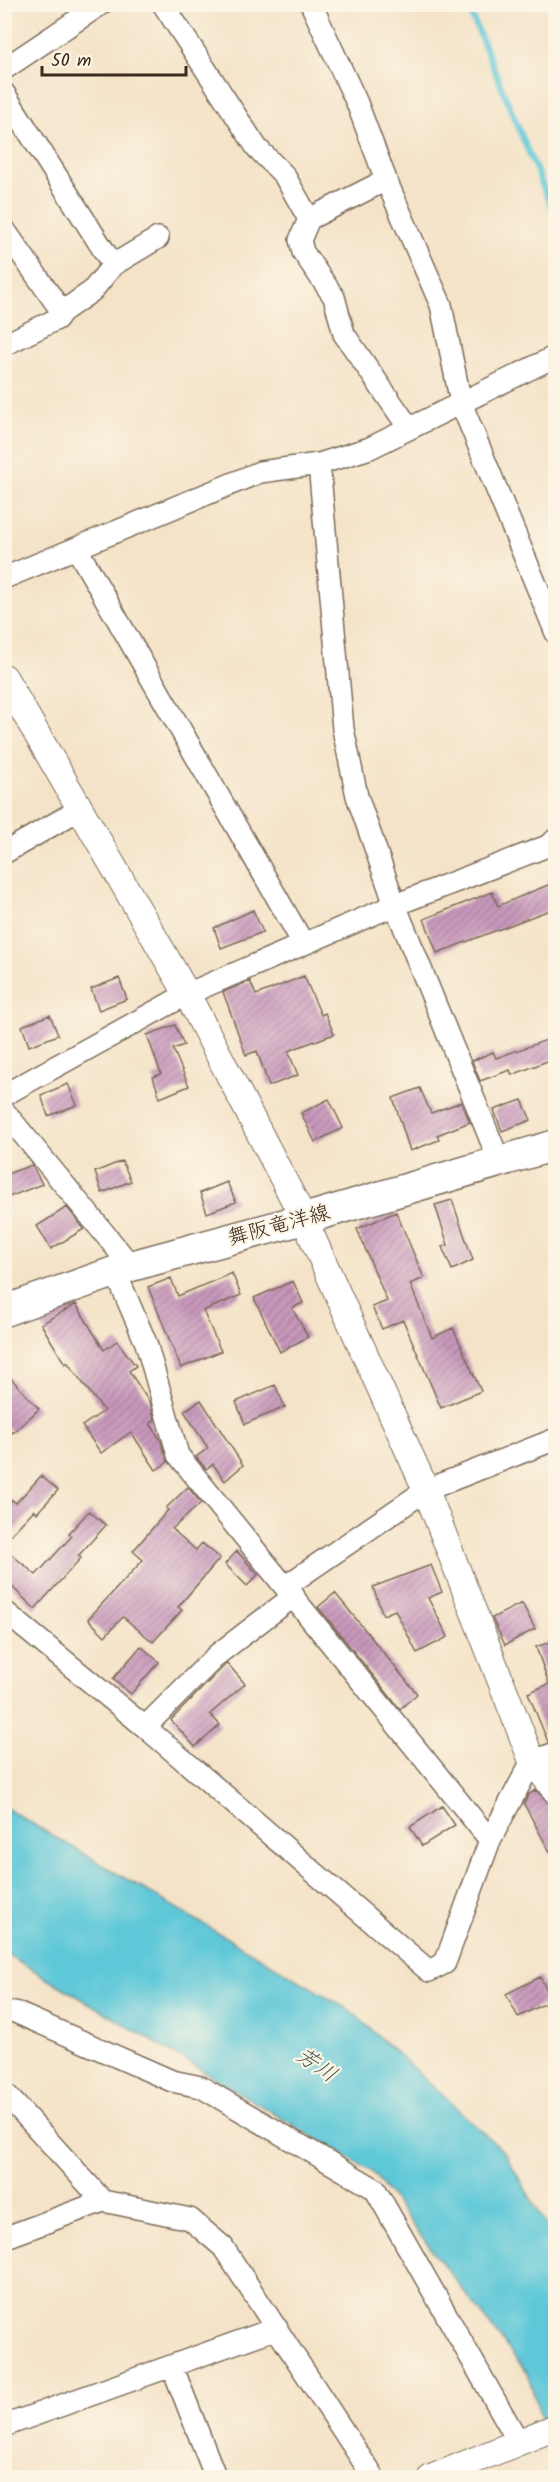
<svg xmlns="http://www.w3.org/2000/svg" width="560" height="2482" viewBox="0 0 560 2482" font-family="Kalam,'Klee One',sans-serif">
  <style>
    .water { fill: #5ec8d8; stroke: #4c797b; stroke-width: 1.5 }
    .lines { fill: none; stroke-linecap: round; stroke-linejoin: round }
    .stream { stroke: #5ec8d8; stroke-width: 6 }
    .building { fill: url(#building-hatch) }
    .minor-casing { stroke: #7c6b5a; stroke-width: 24 }
    .tertiary-casing { stroke: #7c6b5a; stroke-width: 28 }
    .secondary-casing { stroke: #7c6b5a; stroke-width: 33 }
    .minor { stroke: #fff; stroke-width: 21 }
    .tertiary { stroke: #fff; stroke-width: 26 }
    .secondary { stroke: #fff; stroke-width: 30 }
    .labels { text-anchor: middle; dominant-baseline: central; stroke-width: 4.5; stroke-linejoin: round; paint-order: stroke }
    .street-label { font-size: 21px; fill: #3b2a1e; stroke: #fcf5e5 }
    .water-label { font-size: 22px; font-style: italic; fill: #465956; stroke: #fcf5e5 }
  </style>
  <defs>
    <pattern id="building-hatch" width="6" height="6" patternUnits="userSpaceOnUse" patternTransform="scale(1.5)"><rect width="6" height="6" fill="#c898bc"/><path d="M-1 1l2-2M0 6l6-6M5 7l2-2" fill="none" stroke="#a47c98"/></pattern>
  </defs>
  <rect width="100%" height="100%" fill="#fcf5e5"/>
  <filter id="ink" filterUnits="userSpaceOnUse"><feTurbulence type="fractalNoise" baseFrequency=".0167" numOctaves="2"/><feDisplacementMap in="SourceGraphic" scale="12" xChannelSelector="R" yChannelSelector="G"/><feConvolveMatrix kernelMatrix="1 2 1 2 8 2 1 2 1" color-interpolation-filters="sRGB"/></filter>
  <filter id="wash" filterUnits="userSpaceOnUse"><feTurbulence type="fractalNoise" baseFrequency=".008" numOctaves="4" result="noise"/><feDisplacementMap in="SourceGraphic" scale="24" xChannelSelector="R" yChannelSelector="G"/><feGaussianBlur stdDeviation="1.35" result="paint"/><feColorMatrix in="noise" values="0 0 0 0 0 0 0 0 0 0 0 0 0 0 0 0 0 1.4 0 .05"/><feComposite in="paint" operator="in"/></filter>
  <g filter="url(#wash)">
    <rect width="100%" height="100%" fill="#f4e3c8"/>
    <!-- water -->
    <path class="water" d="M4 1807 351 2011 504 2152 555 2240V2460L527 2373 372 2172 5 1953Z"/>
    <g class="lines">
      <!-- stream -->
      <path class="stream" d="M467 4 556 218"/>
    </g>
    <g id="blocks">
      <!-- building -->
      <path class="building" d="M555 882V908L437 953 424 919 492 892 498 906Z
        M253 910 263 932 221 948 214 928Z
        M304 976 321 1015 325 1013 334 1034 288 1051 298 1075 269 1086 257 1051 246 1055 223 992 250 981 256 995Z
        M119 978 127 999 99 1010 91 989Z
        M50 1015 58 1035 29 1046 22 1026Z
        M175 1025 184 1045 173 1049 189 1086 160 1098 153 1077 161 1074 147 1035Z
        M555 1037V1058L512 1075 510 1070 480 1081 472 1061 493 1052 496 1058Z
        M68 1084 77 1105 48 1116 41 1095Z
        M420 1088 431 1113 461 1102 470 1122 437 1135 439 1140 410 1151 393 1098Z
        M329 1099 343 1128 315 1142 301 1113Z
        M522 1100 531 1120 502 1131 494 1110Z
        M122 1161 131 1181 102 1193 95 1172Z
        M32 1165 42 1184 4 1199V1175Z
        M227 1182 236 1202 207 1213 200 1193Z
        M452 1200 473 1260 452 1270 442 1247 448 1245 435 1205Z
        M67 1207 84 1229 51 1249 37 1226Z
        M396 1212 424 1278 410 1284 432 1338 453 1328 481 1391 441 1408 403 1320 382 1329 372 1307 387 1301 357 1229Z
        M232 1273 241 1295 203 1311 221 1351 181 1368 148 1287 171 1278 178 1296Z
        M293 1281 303 1303 292 1308 308 1337 280 1352 254 1298Z
        M76 1304 104 1350 117 1341 136 1366 129 1371 150 1403 155 1420 150 1423 160 1439 168 1462 156 1470 131 1432 101 1453 82 1426 104 1411 67 1362 65 1364 41 1324Z
        M4 1371 39 1409 13 1433 4 1424Z
        M275 1385 285 1407 245 1424 236 1402Z
        M201 1400 243 1465 225 1481 213 1464 206 1469 196 1457 208 1448 184 1411Z
        M41 1476 58 1490 37 1513 34 1510 4 1542V1509L12 1500 16 1503Z
        M188 1487 201 1503 172 1529 196 1550 202 1543 220 1558 178 1607 182 1610 153 1642 123 1617 105 1636 88 1619 143 1560 133 1551 168 1510 166 1508Z
        M89 1511 106 1525 78 1556 81 1558 35 1609 4 1579V1548L36 1575 72 1536 69 1533Z
        M237 1551 258 1575 247 1586 225 1564Z
        M431 1565 442 1592 428 1598 448 1637 417 1653 395 1610 383 1615 373 1587Z
        M335 1593 417 1694 400 1709 318 1607Z
        M522 1603 535 1629 505 1645 492 1618Z
        M550 1642 555 1656V1741L548 1742 528 1693 549 1684 536 1647Z
        M141 1646 159 1662 131 1694 113 1679Z
        M227 1663 245 1684 210 1714 220 1725 195 1747 171 1720Z
        M536 1790 555 1809V1861L524 1804 528 1795Z
        M442 1806 455 1825 422 1846 410 1827Z
        M540 1977 552 2000 518 2017 506 1994Z"/>
    </g>
  </g>
  <g filter="url(#ink)">
    <use href="#blocks" fill-opacity="0" stroke="#7c6b5a" stroke-width="1.5"/>
    <g class="lines">
      <defs>
        <path id="minor" d="M163 4 257 148 284 175 309 219 300 240 303 252 334 297 344 334 409 428
          M311 4 357 103 386 180 441 305 461 403 556 633
          M4 69 101 4
          M4 93 113 265
          M309 219 386 180
          M4 229 62 312
          M4 345 57 319 62 312 92 291 113 265 158 238
          M319 464 343 729 357 796 395 905 500 1163
          M77 549 303 943
          M4 578 260 472 319 464 370 448 556 356
          M4 853 80 809
          M4 1095 187 994 395 905 550 845 556 839
          M4 1111 131 1266
          M115 1271 146 1343 178 1455 490 1840 532 1761 556 1753
          M286 1586 426 1490 556 1439
          M4 1611 145 1727 218 1654 294 1596
          M145 1727 429 1971 445 1963 490 1840
          M15 2012 172 2081 201 2087 375 2189 518 2441
          M4 2092 103 2201
          M4 2238 103 2201 190 2219 223 2247 374 2478
          M172 2366 216 2478
          M4 2426 277 2328"/>
        <path id="tertiary" d="M4 677 187 994 304 1219 426 1490 532 1761 556 1791
          M431 2478 556 2427"/>
        <path id="secondary" d="M4 1311 131 1266 304 1219 556 1145"/>
      </defs>
      <!-- minor casing -->
      <use href="#minor" class="minor-casing"/>
      <!-- tertiary casing -->
      <use href="#tertiary" class="tertiary-casing"/>
      <!-- secondary casing -->
      <use href="#secondary" class="secondary-casing"/>
      <!-- minor -->
      <use href="#minor" class="minor"/>
      <!-- tertiary -->
      <use href="#tertiary" class="tertiary"/>
      <!-- secondary -->
      <use href="#secondary" class="secondary"/>
    </g>
  </g>
  <g class="labels">
    <!-- street labels -->
    <g class="street-label">
      <text transform="translate(279 1226) rotate(-15)">舞阪竜洋線</text>
    </g>
    <!-- water labels -->
    <g class="water-label">
      <text transform="translate(316 2066) rotate(35)">芳川</text>
    </g>
  </g>
  <!-- margin -->
  <rect width="560" height="2482" fill="none" stroke="#fcf5e5" stroke-width="24"/>
  <!-- scale -->
  <path d="M42 66v9h144v-9" fill="none" stroke="#3b2a1e" stroke-width="3"/>
  <text x="51" y="66" font-size="18" fill="#3b2a1e" stroke="#fcf5e5" stroke-width="4.5" paint-order="stroke">50 m</text>
</svg>
